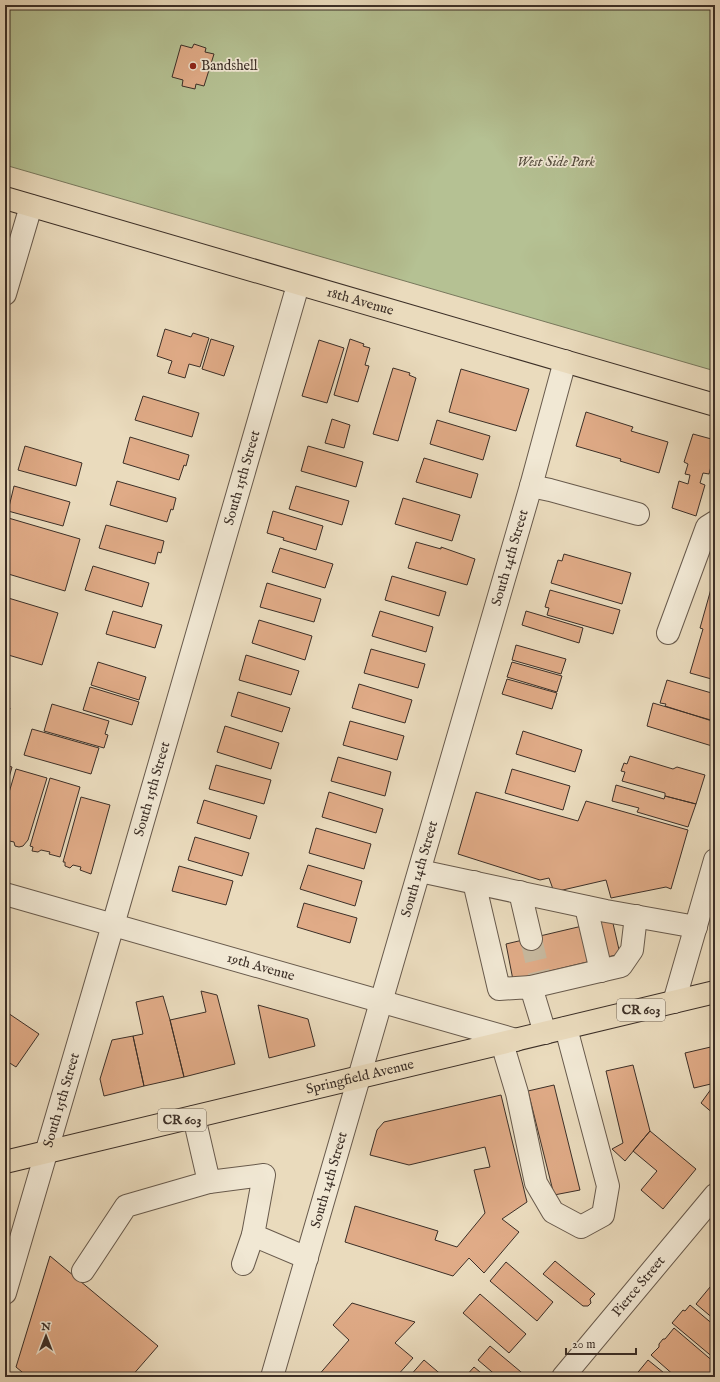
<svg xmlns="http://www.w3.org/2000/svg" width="720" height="1382" viewBox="0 0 720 1382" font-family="'IM FELL English',serif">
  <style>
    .green { fill: #b5c193; stroke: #78785d }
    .building { fill: #e0ab87; stroke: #3c2f27 }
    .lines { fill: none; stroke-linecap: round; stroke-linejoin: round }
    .minor-tunnel { stroke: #c7b99f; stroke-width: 22; stroke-dasharray: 22 11; stroke-linecap: butt }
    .minor-casing { stroke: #685a4c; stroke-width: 24 }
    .major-casing { stroke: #3c2f27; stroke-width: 24 }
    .minor { stroke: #f1e8d4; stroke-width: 22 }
    .major { stroke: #eadbbd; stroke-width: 22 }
    .poi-dot { fill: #8f2418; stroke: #f1e8d4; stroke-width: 1.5 }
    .labels { text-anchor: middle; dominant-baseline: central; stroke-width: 3.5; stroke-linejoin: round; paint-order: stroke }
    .shield { fill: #f1e8d4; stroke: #72665b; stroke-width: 1 }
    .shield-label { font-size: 13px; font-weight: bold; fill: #3c2f27 }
    .poi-label { font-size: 14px; fill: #3c2f27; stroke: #f1e8d4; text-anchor: start }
    .park-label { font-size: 14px; font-style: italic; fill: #544c3d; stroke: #f1e8d4 }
    .street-label { font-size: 14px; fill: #3c2f27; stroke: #f1e8d4 }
  </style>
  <rect width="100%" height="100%" fill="#eadbbd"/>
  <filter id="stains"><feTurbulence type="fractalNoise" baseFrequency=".005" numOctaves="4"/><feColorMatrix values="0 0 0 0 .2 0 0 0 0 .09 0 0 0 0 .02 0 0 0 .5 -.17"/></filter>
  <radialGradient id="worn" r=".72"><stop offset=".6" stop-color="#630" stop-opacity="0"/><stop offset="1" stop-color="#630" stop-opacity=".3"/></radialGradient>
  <!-- green -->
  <path class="green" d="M5 5H715V371L5 165Z"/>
  <!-- building -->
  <path class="building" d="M194 44 206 48 205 52 214 54 204 86 196 84 195 89 182 86 183 80 172 77 181 45 192 48Z
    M165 329 191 337 193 333 209 338 200 367 189 364 185 378 168 373 172 361 157 356Z
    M211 339 234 346 224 376 202 369Z
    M350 339 364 344 363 346 370 348 365 365 369 366 358 402 334 395Z
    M319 340 344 348 327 403 302 396Z
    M393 368 410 373 409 375 416 378 398 441 373 434Z
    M461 369 529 389 516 431 449 412Z
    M143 396 199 413 192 437 135 420Z
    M586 412 633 427 631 431 668 442 659 473 620 461 621 459 576 446Z
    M332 419 350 425 344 448 325 443Z
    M437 420 490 436 483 460 430 444Z
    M693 434 715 440V451L709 474 703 473 700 483 705 485 696 516 672 508 679 481 688 484 690 475 685 474 688 464 684 462Z
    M130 437 189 455 186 466 184 465 179 480 123 463Z
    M25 446 82 463 76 486 18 470Z
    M308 446 363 462 356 487 301 471Z
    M424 458 478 474 471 498 416 482Z
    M117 481 176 498 173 510 171 509 167 522 110 505Z
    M14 486 70 502 63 526 8 511Z
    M296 486 349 501 342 525 289 509Z
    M403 498 460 515 452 541 395 524Z
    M273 511 323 526 316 550 283 540 284 538 267 533Z
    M5 517 80 539 65 591 5 573Z
    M106 525 164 541 161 553 158 552 155 564 99 548Z
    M416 542 441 549V547L475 559 467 585 408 568Z
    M280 548 333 564 325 588 272 572Z
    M564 554 631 573 622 604 551 583 558 560 562 561Z
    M93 566 149 583 142 607 85 590Z
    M392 576 446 592 439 616 385 600Z
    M267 583 321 599 314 622 260 607Z
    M715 583V680L690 673 703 629 700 628 711 589 713 590Z
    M550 590 620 610 613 634 547 615 549 608 545 607Z
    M5 597 58 613 42 665 5 654Z
    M113 611 162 625 155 648 106 634Z
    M380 611 433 627 426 652 372 636Z
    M526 611 583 628 579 643 522 625Z
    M259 620 312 636 305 660 252 643Z
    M516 645 566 659 561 674 512 660Z
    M371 649 425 664 418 688 364 673Z
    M246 655 299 671 291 695 239 680Z
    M98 662 146 677 139 700 91 685Z
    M512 662 562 676 557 692 507 677Z
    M507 679 557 693 552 709 502 694Z
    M667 680 715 694V711L712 721 665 706 666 704 660 703Z
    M359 684 412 700 405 723 352 708Z
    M90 687 139 702 132 725 83 710Z
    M238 692 290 708 282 732 231 716Z
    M653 703 714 721 711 729 715 731V736L712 746 647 726Z
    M52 704 109 721 105 734 108 735 104 748 44 731Z
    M5 706 10 708 5 726Z
    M350 721 404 736 397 760 343 745Z
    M225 726 279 743 271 769 217 752Z
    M32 729 99 748 91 774 24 755Z
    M523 731 582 750 575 772 516 754Z
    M630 756 673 769 677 767 705 775 696 804 665 796V793L622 781 625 772 621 771 624 763 627 764Z
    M338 757 391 772 385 796 331 781Z
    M5 765 12 767 5 792Z
    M216 765 271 780 264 804 209 789Z
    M16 769 47 778 28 840 23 846 19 847 15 846 14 842 5 840V806Z
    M512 769 570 786 563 810 505 793Z
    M50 778 80 787 60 857 49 854 50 852 41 850 38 852 32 851 33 847 30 846Z
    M616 785 664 799 665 796 696 804 688 827 637 812 639 808 612 801Z
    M329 792 383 809 376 833 322 817Z
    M476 792 578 821 586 801 688 830 671 889 666 887 611 898 606 880 554 892 549 878 540 880 458 854Z
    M81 797 110 805 91 874 80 870 81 867 73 865 70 868 65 866V862H63Z
    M204 800 257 816 250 839 197 823Z
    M316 828 371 844 364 869 309 853Z
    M195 837 249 853 242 876 188 860Z
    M308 865 362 881 355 906 300 889Z
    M179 866 233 881 226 905 172 891Z
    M304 903 357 918 350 943 297 927Z
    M612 919 620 954 513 980 506 944Z
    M201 991 217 995 235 1064 184 1077 170 1020 206 1012Z
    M163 996 170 1020 184 1077 144 1086 133 1036 143 1034 136 1002Z
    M258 1005 308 1019 315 1046 269 1058Z
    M5 1011 39 1034 16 1067 5 1060Z
    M133 1036 144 1086 104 1096 100 1079 112 1040Z
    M715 1046V1083L694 1088 685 1053Z
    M633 1065 650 1131 625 1161 612 1149 623 1143 606 1071Z
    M554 1085 580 1190 554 1195 528 1091Z
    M714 1085 715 1086V1115L701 1103Z
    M501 1095 527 1202 502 1219 519 1232 484 1273 469 1258 453 1276 345 1242 355 1206 438 1231 435 1240 457 1247 485 1213 474 1170 490 1167 485 1147 409 1165 370 1155 377 1130 384 1122Z
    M650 1131 696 1169 663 1209 641 1190 657 1171 633 1151Z
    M50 1256 158 1346 131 1377H28L16 1367Z
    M555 1261 595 1294 590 1299 591 1303 588 1306H583L543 1274Z
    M506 1262 553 1302 537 1321 490 1281Z
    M715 1281V1320L696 1304Z
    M480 1294 526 1334 509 1353 463 1313Z
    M352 1303 415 1322 395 1343 413 1358 396 1377H317L349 1340 333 1325Z
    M690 1305 715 1326V1359L672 1323 683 1310 685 1311Z
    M674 1328 715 1363V1367L707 1377H676L651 1355 659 1347V1344L663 1339H665Z
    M490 1346 527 1377H498L478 1360Z
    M424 1360 444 1377H409Z
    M648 1360 669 1377H634Z
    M474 1367 486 1377H465Z"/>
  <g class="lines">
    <!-- minor-tunnel -->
    <path class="minor-tunnel" d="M531 939 539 973"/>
    <defs>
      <g id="minor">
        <path d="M5 294 31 206"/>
        <path d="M531 486 550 490 638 514"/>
        <path d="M668 633 707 527 715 522"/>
        <path d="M420 871 606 911 696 927"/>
        <path d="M474 882 499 989 531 987 545 1033"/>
        <path d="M520 892 531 939"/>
        <path id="s1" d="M5 894 516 1040"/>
        <path d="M586 907 601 971"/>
        <path d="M531 987 621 966 632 950 636 916"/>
        <path d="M674 1002 715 860"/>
        <path d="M502 1043 517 1093 536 1183 553 1212 581 1227 603 1215 608 1186 566 1028"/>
        <path d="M194 1117 209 1182 264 1175 253 1235 307 1258"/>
        <path d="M243 1264 253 1235"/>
        <path d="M83 1271 126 1206 209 1182"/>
        <path id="s2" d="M5 1293 113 925 298 285"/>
        <path id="s3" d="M272 1377 531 486 565 361"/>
        <path id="s4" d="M563 1377 715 1195"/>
      </g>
      <g id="major">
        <path id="s5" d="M5 198 715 405"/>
        <path id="s6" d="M5 1162 715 992"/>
      </g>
    </defs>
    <!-- minor casing -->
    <use href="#minor" class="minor-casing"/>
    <!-- major casing -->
    <use href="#major" class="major-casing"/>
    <!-- minor -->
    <use href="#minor" class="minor"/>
    <!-- major -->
    <use href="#major" class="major"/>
  </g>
  <!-- markers -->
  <circle class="poi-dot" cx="193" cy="66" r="4"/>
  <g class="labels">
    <!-- shield labels -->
    <g class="shield">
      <rect x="617" y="999" width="48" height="22" rx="3"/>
      <rect x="158" y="1109" width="48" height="22" rx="3"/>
    </g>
    <g class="shield-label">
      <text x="641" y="1010">CR 603</text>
      <text x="182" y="1120">CR 603</text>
    </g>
    <!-- poi labels -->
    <g class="poi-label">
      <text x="201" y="66">Bandshell</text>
    </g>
    <!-- park labels -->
    <g class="park-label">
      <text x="556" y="162">West Side Park</text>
    </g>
    <!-- street labels -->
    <g class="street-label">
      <text stroke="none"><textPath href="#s5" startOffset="370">18th Avenue</textPath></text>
      <text stroke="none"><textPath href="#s2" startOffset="849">South 15th Street</textPath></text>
      <text stroke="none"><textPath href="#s3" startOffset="853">South 14th Street</textPath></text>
      <text stroke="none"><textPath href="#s2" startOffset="525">South 15th Street</textPath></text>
      <text stroke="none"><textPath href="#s3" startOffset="529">South 14th Street</textPath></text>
      <text stroke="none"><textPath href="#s1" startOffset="266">19th Avenue</textPath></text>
      <text stroke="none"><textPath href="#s6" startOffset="365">Springfield Avenue</textPath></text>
      <text stroke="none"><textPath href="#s2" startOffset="201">South 15th Street</textPath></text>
      <text stroke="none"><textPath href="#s3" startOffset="205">South 14th Street</textPath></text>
      <text stroke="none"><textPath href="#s4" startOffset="118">Pierce Street</textPath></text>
    </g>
  </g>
  <!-- margin -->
  <rect width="720" height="1382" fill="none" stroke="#eadbbd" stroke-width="20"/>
  <rect x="6" y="6" width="708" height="1370" fill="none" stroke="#3c2f27" stroke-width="2"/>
  <rect x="10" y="10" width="700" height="1362" fill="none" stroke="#3c2f27"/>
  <!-- north arrow -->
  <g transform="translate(46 1336)" stroke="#f1e8d4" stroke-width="3" paint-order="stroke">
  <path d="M0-3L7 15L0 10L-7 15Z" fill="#3c2f27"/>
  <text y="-6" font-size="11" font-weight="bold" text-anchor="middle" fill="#3c2f27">N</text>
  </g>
  <!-- scale -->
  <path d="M566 1348v6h70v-6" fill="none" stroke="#3c2f27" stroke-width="2"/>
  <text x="572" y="1348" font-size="12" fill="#3c2f27" stroke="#f1e8d4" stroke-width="3" paint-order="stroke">20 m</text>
  <rect width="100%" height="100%" filter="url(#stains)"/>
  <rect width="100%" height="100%" fill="url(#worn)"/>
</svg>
